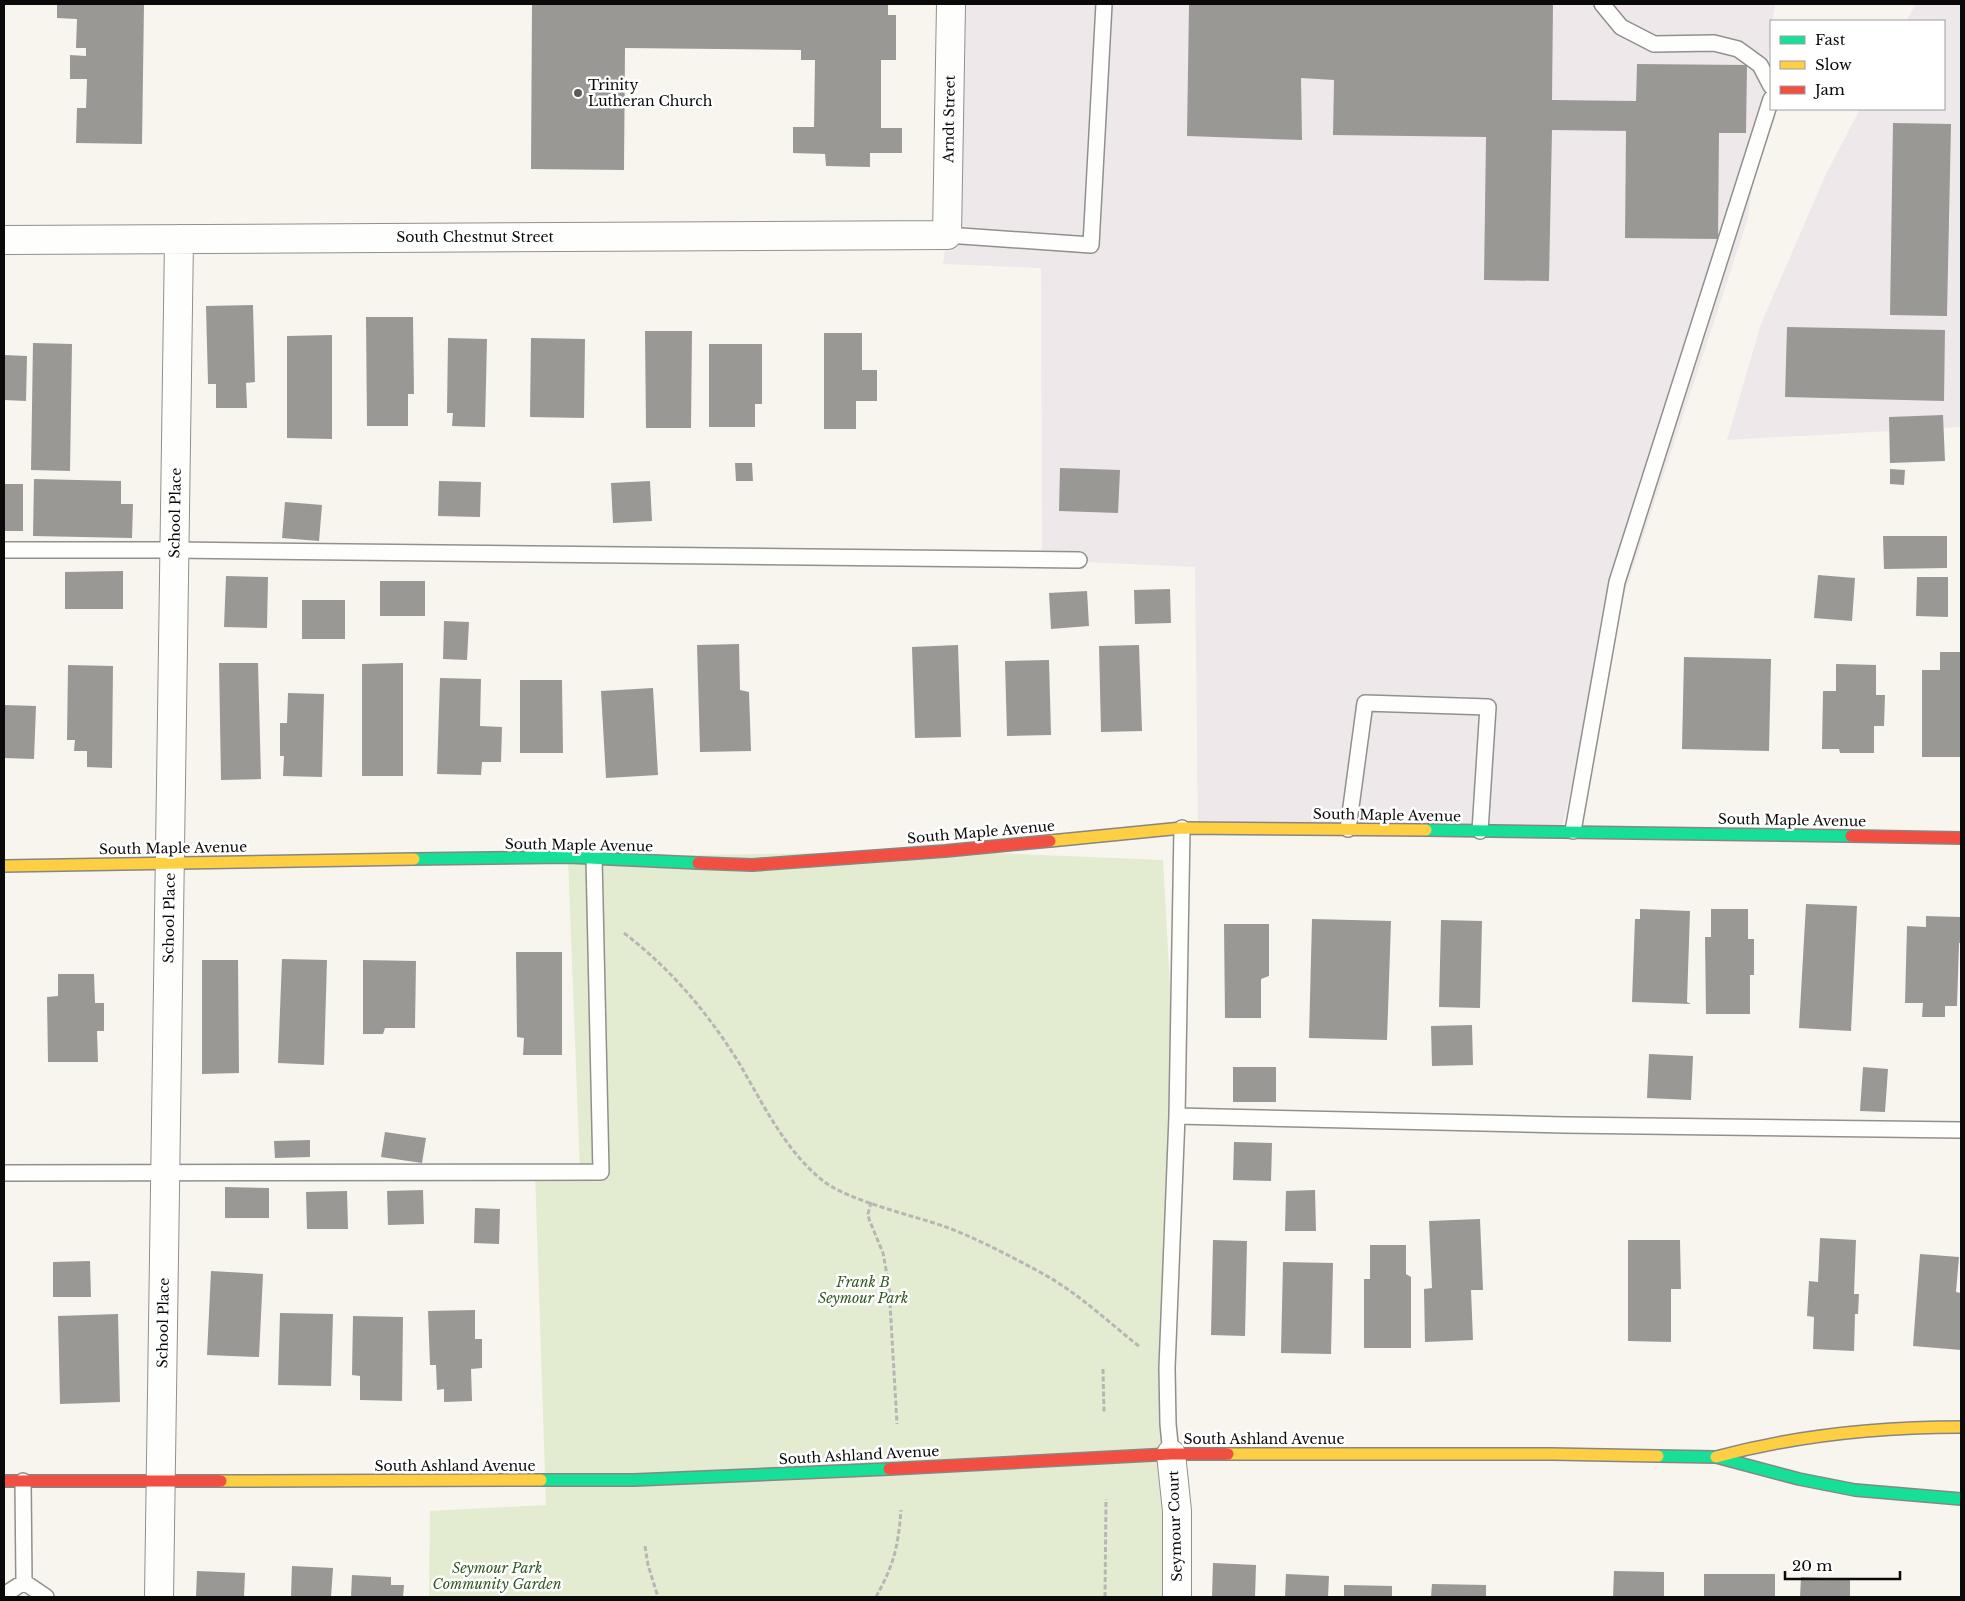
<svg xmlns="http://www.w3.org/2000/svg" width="1965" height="1601" viewBox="0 0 1965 1601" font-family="'Libre Baskerville',serif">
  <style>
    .industrial { fill: #eee8eb }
    .green { fill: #e3ebd0 }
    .building { fill: #9a9894 }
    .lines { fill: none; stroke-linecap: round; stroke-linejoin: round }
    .lane-casing { stroke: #91908d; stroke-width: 18 }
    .street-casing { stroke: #91908d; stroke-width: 30 }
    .fast-casing { stroke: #888683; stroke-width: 14 }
    .slow-casing { stroke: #888683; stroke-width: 14 }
    .jam-casing { stroke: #888683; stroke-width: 14 }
    .path { stroke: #b7b6b5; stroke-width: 3; stroke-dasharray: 5 2.5; stroke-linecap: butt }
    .lane { stroke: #fefefc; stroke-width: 15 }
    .street { stroke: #fefefc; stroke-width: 28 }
    .fast { stroke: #16e098; stroke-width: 11 }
    .slow { stroke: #ffcf43; stroke-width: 11 }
    .jam { stroke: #f24e42; stroke-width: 11 }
    .poi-dot { fill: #5d5c5a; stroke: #fff; stroke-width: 2 }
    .labels { text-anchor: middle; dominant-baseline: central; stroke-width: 5; stroke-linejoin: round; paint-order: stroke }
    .poi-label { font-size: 14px; fill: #0a0a0a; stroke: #fff; text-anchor: start }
    .street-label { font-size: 14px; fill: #0a0a0a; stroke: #fff }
    .park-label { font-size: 14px; font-style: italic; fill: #335922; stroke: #fff }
  </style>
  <rect width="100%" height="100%" fill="#f8f5ee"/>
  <!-- industrial -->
  <path class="industrial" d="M951 4H1775L1773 21H1771V37L1748 218 1603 659 1561 831 1198 828 1195 567 1042 560 1041 268 943 264 947 235Z
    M1916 4H1961V427L1727 440 1761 324 1826 174 1860 109H1944V21H1906Z"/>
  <!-- green -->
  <path class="green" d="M945 851 1163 860 1177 1116 1167 1368 1177 1597H429L430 1511 546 1505 535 1172 580 1171 568 857Z"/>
  <!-- building -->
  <path class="building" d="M57 4H144L142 144 76 143 77 108H86L87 79H70V55L86 56V48H76L77 19 57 18Z
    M532 4H888V15H896V60H881V128H902V153H870V167L826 166 825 154 793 153V127H814L815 60H801V50L625 48 624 170 531 169Z
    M1189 4H1553L1552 100 1636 101 1637 64 1747 65 1746 133H1719L1718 239 1625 238 1626 131 1552 130 1549 281 1484 280 1486 137 1333 135 1334 80 1301 78 1302 140 1187 136Z
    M1893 123 1951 124 1947 316 1890 315Z
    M253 305 255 382 246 383 247 408H216V384H208L206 306Z
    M366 317H413L414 394H408V426H367Z
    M1787 327 1945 330 1944 401 1785 397Z
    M645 331H692L691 428H646Z
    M824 333H862V370H877V401H856V429H824Z
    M332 335V439L287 438V336Z
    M448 338 487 339 485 427 452 426 453 413H447Z
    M531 338 585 339 584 418 530 417Z
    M33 343 72 344 70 471 31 470Z
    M709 344H762V404H755V427H709Z
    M4 355 27 356 26 401 4 400Z
    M1943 415 1945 461 1890 463 1889 417Z
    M735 463H752L753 481H736Z
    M1060 468 1120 470 1118 513 1059 511Z
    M1890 469 1905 470 1904 485 1890 484Z
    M34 479 121 481V504H133L132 538 33 536Z
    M439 481 481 482 480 517 438 516Z
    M650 481 652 521 613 523 611 483Z
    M4 484H23V531H4Z
    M285 502 322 505 319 541 282 538Z
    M1883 536H1947V568L1884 569Z
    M123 571V609H65V572Z
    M1818 575 1855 578 1852 621 1814 618Z
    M226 576 268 577 267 628 224 627Z
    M1917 577H1948V617L1916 616Z
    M380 581H425V616H380Z
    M1170 589 1171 623 1135 624 1134 590Z
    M1087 591 1089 626 1051 629 1049 593Z
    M302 600H345V639H302Z
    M444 621 469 622 467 660 443 659Z
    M739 644 740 690 749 692 751 751 700 752 697 645Z
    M958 645 961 737 915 738 912 647Z
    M1139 645 1142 731 1101 732 1099 646Z
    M1940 652H1961V757H1922V670H1940Z
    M1684 657 1771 659 1769 751 1682 749Z
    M1049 660 1051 735 1007 736 1005 661Z
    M219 663H258L261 779 221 780Z
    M403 663V776H362V664Z
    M1836 664 1876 665V695H1885L1884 726H1874V753H1840L1839 749H1822L1823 691H1836Z
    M68 665 113 666 112 768 87 767V751H74L75 740H67Z
    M440 678 481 679 480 726 502 727 501 762H482L481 775 437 774Z
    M520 680H562L563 753H520Z
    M653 688 658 775 606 778 601 691Z
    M288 693 324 694 322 777 283 776 284 756H280V723H287Z
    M4 705 36 706 34 759 4 758Z
    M1806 904 1857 906 1851 1031 1799 1028Z
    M1640 909 1690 911 1687 1002 1691 1004 1632 1002 1635 919H1640Z
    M1711 909H1748V939H1754V975H1750V1014H1706L1705 937H1711Z
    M1926 916 1961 917V943H1959L1957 1006H1945V1017H1922L1923 1003H1905L1907 926 1926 927Z
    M1312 919 1391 921 1387 1040 1309 1038Z
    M1441 920 1482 921 1480 1008 1439 1007Z
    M1224 924H1269V976L1261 979V1018H1225Z
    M516 952H562V1055H523L524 1038 517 1037Z
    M282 959 327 960 324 1065 278 1063Z
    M202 960H238L239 1073 202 1074Z
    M363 960 416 961 415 1028H385L383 1034H363Z
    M58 974H94L95 1003H104V1031H97L98 1062H48L47 997 58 996Z
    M1472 1025 1473 1065 1432 1066 1431 1026Z
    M1649 1054 1693 1056 1691 1100 1647 1098Z
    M1233 1067H1276V1102H1233Z
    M1863 1067 1888 1069 1885 1112 1860 1111Z
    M385 1132 426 1138 422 1163 381 1157Z
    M310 1140V1157L275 1158 274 1141Z
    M1234 1142 1272 1143 1271 1181 1233 1180Z
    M225 1187 269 1188V1218H225Z
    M423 1190 424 1224 388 1225 387 1191Z
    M1315 1190 1316 1231H1285L1286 1191Z
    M347 1191 348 1229H307L306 1192Z
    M475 1208 500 1209 499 1244 474 1243Z
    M1480 1219 1483 1290H1471L1473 1340 1425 1342 1424 1289 1432 1288 1429 1221Z
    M1820 1238 1856 1240 1854 1294H1859L1858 1314H1855L1854 1351 1813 1349 1814 1317 1807 1316 1809 1281 1818 1282Z
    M1213 1240 1247 1241 1245 1336 1211 1335Z
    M1628 1240H1680L1681 1289H1671V1342L1628 1341Z
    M1370 1245H1406V1274L1411 1277V1348H1364V1279H1370Z
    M1920 1254 1959 1257 1956 1292 1961 1293V1350L1913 1346Z
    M90 1261 91 1297H53V1262Z
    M1283 1262 1333 1263 1331 1354 1281 1353Z
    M211 1271 263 1274 259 1357 207 1355Z
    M475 1310V1339H482V1368L471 1369 472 1401 444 1402V1389L437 1390 436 1365H430L428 1311Z
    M280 1313 333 1314 331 1386 278 1385Z
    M118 1314 120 1402 60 1404 58 1316Z
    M353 1316 403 1317 402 1401 360 1400V1376L352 1375Z
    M1213 1563 1256 1565 1255 1597H1212Z
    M292 1566 333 1568 331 1597H291Z
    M197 1571 245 1573 244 1597H196Z
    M1614 1571 1664 1572V1597H1613Z
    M1286 1574 1329 1576 1328 1597H1285Z
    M1704 1574H1775V1597H1704Z
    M352 1575 391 1577V1585H404L403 1597H351Z
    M1801 1577 1850 1579V1597H1800Z
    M1432 1584 1486 1585V1597H1431Z
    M1344 1585 1392 1586V1597H1344Z"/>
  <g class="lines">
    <defs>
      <path id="lane" d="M1602 4 1621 27 1654 44 1714 43 1738 49 1760 65 1771 86
        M947 235 1091 245 1104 4
        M4 550H174L1079 560
        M1348 829 1365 703 1488 707 1480 831
        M1573 831 1617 582 1771 99
        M1177 1116 1564 1125 1961 1130
        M4 1173 601 1172 594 858
        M1171 1454 1168 1424 1167 1368 1177 1116 1182 828
        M24 1582 46 1597
        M4 1595 24 1582 23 1481"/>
      <path id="street" d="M4 240 947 235 951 4
        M1171 1454 1177 1511V1597
        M159 1597 179 239"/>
      <path id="fast" d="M1426 830 1851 836
        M414 859 568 857 698 863
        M1658 1456 1716 1457 1799 1479 1855 1490 1961 1499
        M541 1480H634L889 1469"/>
      <path id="slow" d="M1050 841 1182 828 1426 830
        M4 866 414 859
        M1228 1454H1552L1658 1456
        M1716 1457C1797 1435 1877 1427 1961 1427
        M221 1481 541 1480"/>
      <path id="jam" d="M1851 836 1961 838
        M698 863 752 865 945 851 1050 841
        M889 1469 1171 1454H1228
        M4 1481H221"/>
    </defs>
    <!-- lane casing -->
    <use href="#lane" class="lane-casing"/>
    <!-- street casing -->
    <use href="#street" class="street-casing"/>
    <!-- fast casing -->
    <use href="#fast" class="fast-casing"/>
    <!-- slow casing -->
    <use href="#slow" class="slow-casing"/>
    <!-- jam casing -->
    <use href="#jam" class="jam-casing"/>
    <!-- path -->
    <path class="path" d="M624 933C671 969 708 1013 739 1063 763 1104 785 1150 822 1180 848 1201 912 1215 946 1227 978 1239 1008 1255 1038 1271 1076 1291 1107 1321 1140 1347
      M871 1202 868 1214 869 1219 883 1253 889 1286 897 1424
      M1103 1369 1104 1413
      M645 1546 648 1565 658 1597
      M876 1597C894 1564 898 1548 901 1510
      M1105 1597 1106 1499"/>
    <!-- lane -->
    <use href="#lane" class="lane"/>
    <!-- street -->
    <use href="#street" class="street"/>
    <!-- fast -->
    <use href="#fast" class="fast"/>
    <!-- slow -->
    <use href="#slow" class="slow"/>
    <!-- jam -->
    <use href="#jam" class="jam"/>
  </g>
  <!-- markers -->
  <circle class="poi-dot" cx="578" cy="93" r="5"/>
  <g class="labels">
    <!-- poi labels -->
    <g class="poi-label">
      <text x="588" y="85">Trinity<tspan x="588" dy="16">Lutheran Church</tspan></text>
    </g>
    <!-- street labels -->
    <g class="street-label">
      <text transform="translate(949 119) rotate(-89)">Arndt Street</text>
      <text x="475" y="237">South Chestnut Street</text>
      <text transform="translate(175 513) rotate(-89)">School Place</text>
      <text transform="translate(1387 815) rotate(1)">South Maple Avenue</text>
      <text transform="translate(1792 820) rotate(1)">South Maple Avenue</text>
      <text transform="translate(981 832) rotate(-5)">South Maple Avenue</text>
      <text transform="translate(579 845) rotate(1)">South Maple Avenue</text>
      <text transform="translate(173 848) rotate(-1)">South Maple Avenue</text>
      <text transform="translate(169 918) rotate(-89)">School Place</text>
      <text transform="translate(163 1323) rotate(-89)">School Place</text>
      <text x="1264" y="1439">South Ashland Avenue</text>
      <text transform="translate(859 1455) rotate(-3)">South Ashland Avenue</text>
      <text x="455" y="1466">South Ashland Avenue</text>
      <text transform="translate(1175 1526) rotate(-92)">Seymour Court</text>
    </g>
    <!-- park labels -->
    <g class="park-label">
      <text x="863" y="1282">Frank B<tspan x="863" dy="16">Seymour Park</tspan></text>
      <text x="497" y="1568">Seymour Park<tspan x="497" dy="16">Community Garden</tspan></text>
    </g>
  </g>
  <!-- border -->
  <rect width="1965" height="1601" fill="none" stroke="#0a0a0a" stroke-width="10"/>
  <!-- legend -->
  <rect x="1770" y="20" width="175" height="90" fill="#ffffff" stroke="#9d9d9d"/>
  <rect x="1780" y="36" width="25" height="8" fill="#16e098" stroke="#9d9d9d"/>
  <text x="1815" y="45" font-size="15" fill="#0a0a0a">Fast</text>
  <rect x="1780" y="61" width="25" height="8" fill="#ffcf43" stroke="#9d9d9d"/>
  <text x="1815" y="70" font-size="15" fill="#0a0a0a">Slow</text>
  <rect x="1780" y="86" width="25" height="8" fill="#f24e42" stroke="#9d9d9d"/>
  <text x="1815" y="95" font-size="15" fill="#0a0a0a">Jam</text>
  <!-- scale -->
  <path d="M1785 1571v8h115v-8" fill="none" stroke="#0a0a0a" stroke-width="2.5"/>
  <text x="1792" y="1571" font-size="15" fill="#0a0a0a" stroke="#ffffff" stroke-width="4" paint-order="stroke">20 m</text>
</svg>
